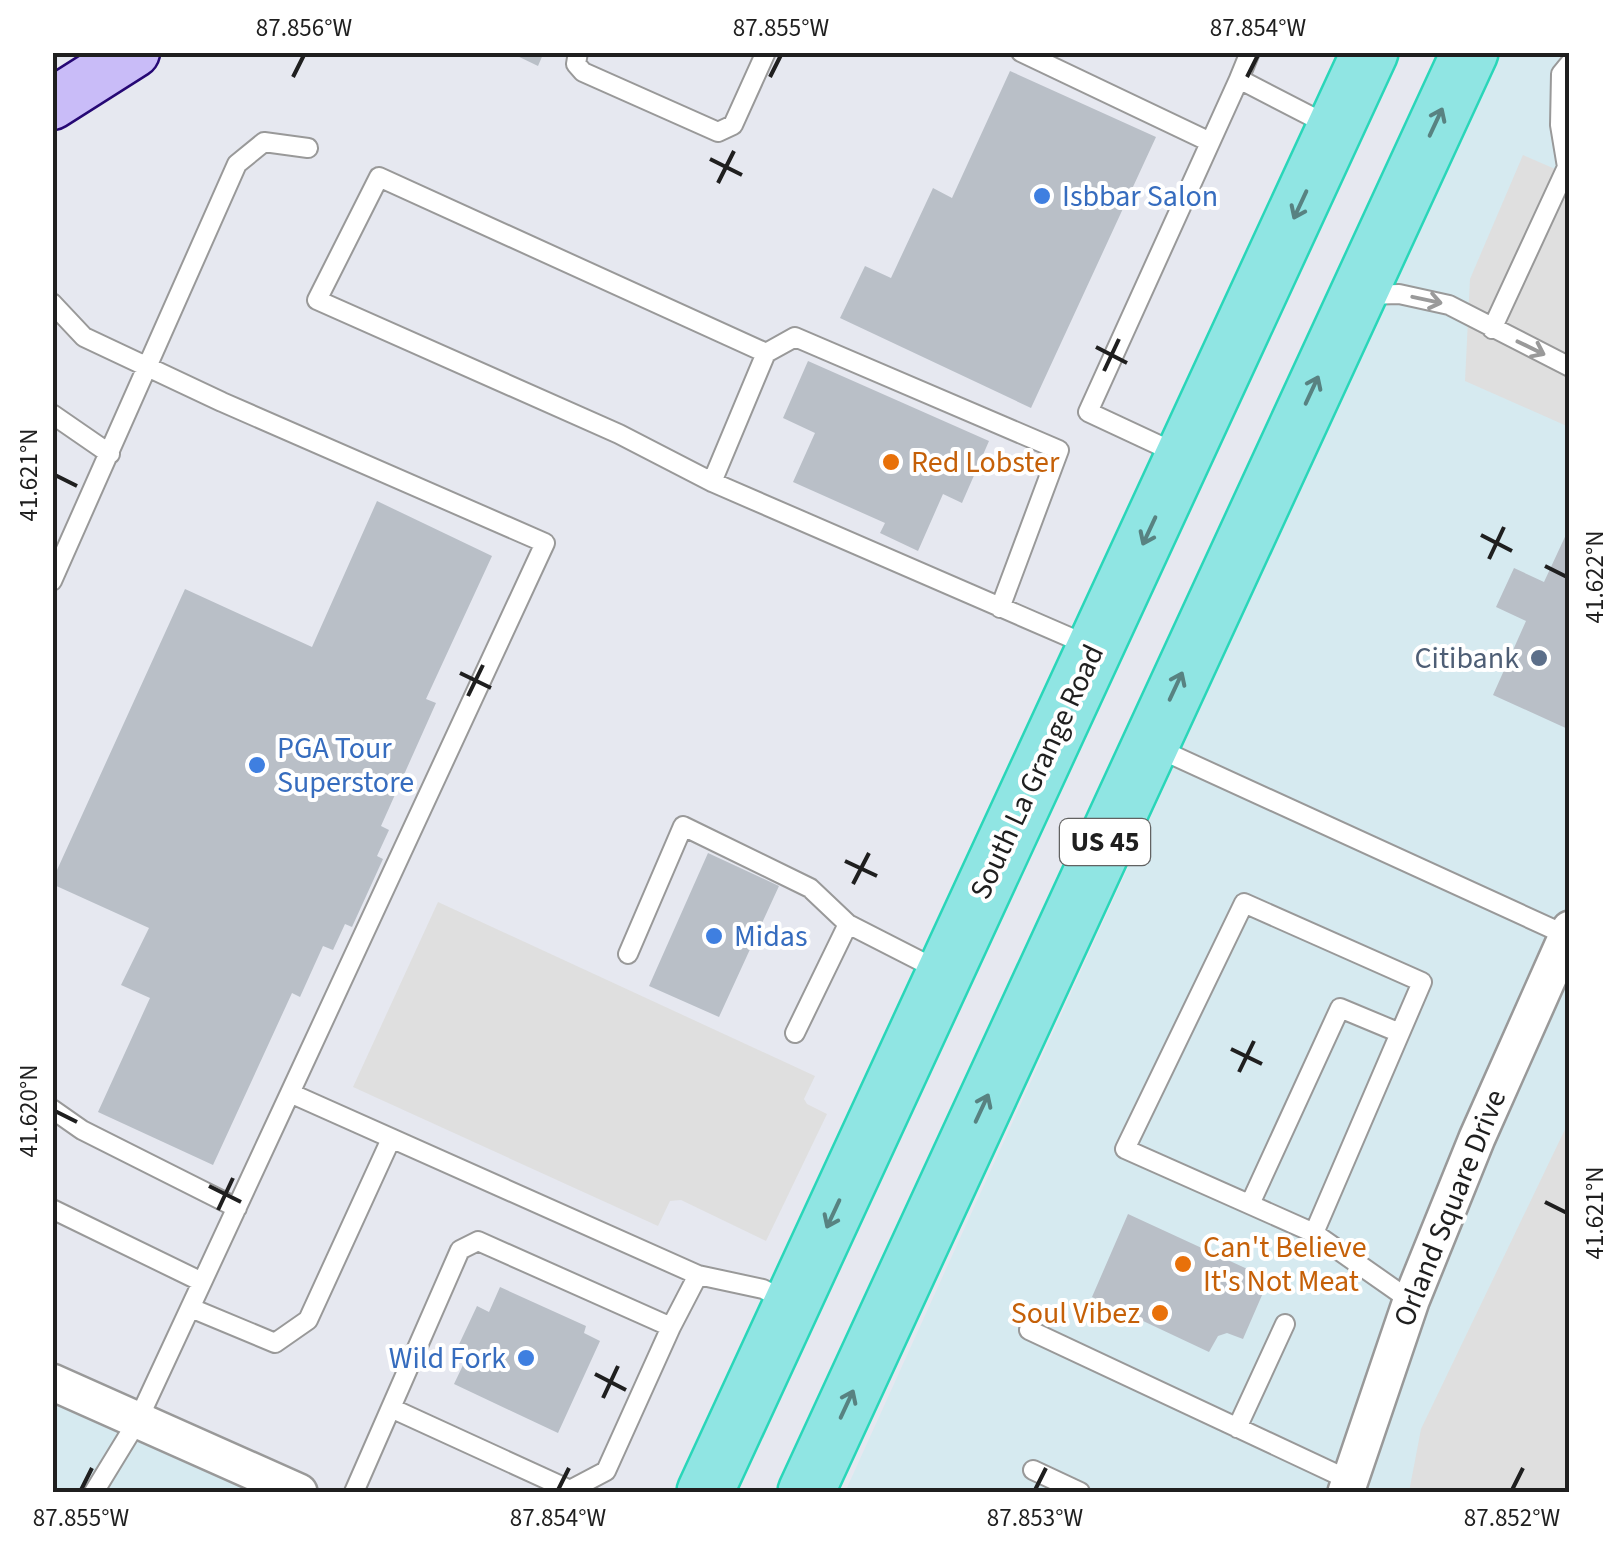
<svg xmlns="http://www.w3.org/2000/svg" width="1622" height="1545" viewBox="0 0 1622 1545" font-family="'Source Sans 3',sans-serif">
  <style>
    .commercial { fill: #d6eaf0 }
    .parking { fill: #dfdfdf }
    .building { fill: #b9bfc7 }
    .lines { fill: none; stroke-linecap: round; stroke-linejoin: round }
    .lane-casing { stroke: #999; stroke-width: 22 }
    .street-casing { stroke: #999; stroke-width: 40 }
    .secondary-casing { stroke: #260875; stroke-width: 55 }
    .highway-casing { stroke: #2ad6b9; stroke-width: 60 }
    .lane { stroke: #fff; stroke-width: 18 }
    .street { stroke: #fff; stroke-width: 35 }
    .secondary { stroke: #c9bcf8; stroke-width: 50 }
    .highway { stroke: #90e5e3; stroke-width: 55 }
    .oneway { stroke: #588281 }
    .oneway2 { stroke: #9a9a9a }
    .ticks { fill: none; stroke: #1f1f1f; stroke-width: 4 }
    .shop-dot { fill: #3f7fe0; stroke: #fff; stroke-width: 4 }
    .food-dot { fill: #e8710a; stroke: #fff; stroke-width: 4 }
    .service-dot { fill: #5c6f8a; stroke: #fff; stroke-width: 4 }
    .labels { text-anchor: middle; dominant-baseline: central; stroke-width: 8; stroke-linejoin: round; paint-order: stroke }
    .shield { fill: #fff; stroke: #626262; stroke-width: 2.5 }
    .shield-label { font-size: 28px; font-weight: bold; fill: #1f1f1f }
    .shop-label { font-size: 30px; fill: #366cbe; stroke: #fff; text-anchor: start }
    .food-label { font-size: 30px; fill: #c56008; stroke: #fff; text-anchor: start }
    .service-label { font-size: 30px; fill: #4e5e75; stroke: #fff; text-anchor: end }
    .street-label { font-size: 30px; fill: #1f1f1f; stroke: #fff }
    .neatline { fill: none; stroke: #1f1f1f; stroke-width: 4 }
    .ticks-label { font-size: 25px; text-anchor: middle; fill: #1f1f1f }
  </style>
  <rect width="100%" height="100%" fill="#e6e8f0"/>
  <!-- commercial -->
  <path class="commercial" d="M1497 53H1569V1492H845Z
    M53 1391 277 1492H53Z"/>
  <!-- parking -->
  <path class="parking" d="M1523 155 1569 175V427L1465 381 1470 279Z
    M438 902 815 1076 804 1099 807 1104 827 1114 766 1241 681 1200 670 1201 658 1226 353 1087Z
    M1569 1121V1492H1409L1421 1429Z"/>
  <!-- building -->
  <path class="building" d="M509 52H544L538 66Z
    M1010 71 1156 137 1031 408 840 318 865 266 891 278 933 188 952 198Z
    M808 361 989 441 962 503 943 494 918 551 880 533 885 523 793 482 815 433 783 418Z
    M377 501 492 556 426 699 436 703 381 826 389 830 377 856 383 859 352 927 345 924 333 950 323 946 300 997 292 993 213 1165 98 1112 150 998 121 985 149 928 52 884V881L185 589 312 647Z
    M1570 526V730L1493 695 1526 621 1496 607 1514 568 1544 582Z
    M708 853 779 886 719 1017 649 986Z
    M1128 1214 1269 1279 1243 1339 1227 1333 1218 1336 1209 1352 1092 1297Z
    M500 1287 586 1326 584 1333 600 1341 558 1433 454 1384 465 1361 454 1355 477 1306 489 1312Z"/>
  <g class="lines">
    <defs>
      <path id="lane" d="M578 52 576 64 583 72 718 132 733 125 766 52
        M1021 52 1210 142
        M1250 52 1239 79 1328 125
        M1366 295 1399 294 1449 305 1570 367
        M52 303 84 337 222 402 545 543 290 1093 698 1275 763 1289 787 1301
        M1492 329 1567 167 1560 125 1561 74 1570 63
        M52 414 110 454
        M1178 454 1088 412 1239 79
        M712 482 766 353
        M52 581 237 164 264 142 308 148
        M1000 608 1059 450 795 337 766 353 379 177 317 300 619 434 712 482 1090 646
        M1157 748 1566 935
        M628 954 683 826 810 888 848 924
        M795 1033 848 924 940 971
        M52 1109 82 1130 237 1208
        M1250 1204 1340 1008 1400 1033
        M52 1209 202 1282
        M1314 1233 1422 982 1244 903 1125 1149 1314 1233 1411 1301
        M191 1308 275 1343 308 1320 391 1139
        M671 1327 698 1275
        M1029 1330 1349 1480
        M1237 1428 1285 1324
        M1033 1470 1080 1492
        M94 1492 138 1420 290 1093
        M354 1492 460 1250 478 1241 671 1327 606 1471 570 1490 391 1408"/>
      <path id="street" d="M52 1382 299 1492
        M1346 1492 1411 1301 1477 1138 1570 929"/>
      <path id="secondary" d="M52 104 134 52"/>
      <path id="highway" d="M705 1492 1370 52
        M806 1492 1470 52"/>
    </defs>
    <!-- lane casing -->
    <use href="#lane" class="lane-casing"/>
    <!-- street casing -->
    <use href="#street" class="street-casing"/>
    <!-- secondary casing -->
    <use href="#secondary" class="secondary-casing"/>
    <!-- highway casing -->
    <use href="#highway" class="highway-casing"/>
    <!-- lane -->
    <use href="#lane" class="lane"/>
    <!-- street -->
    <use href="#street" class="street"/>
    <!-- secondary -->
    <use href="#secondary" class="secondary"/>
    <!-- highway -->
    <use href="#highway" class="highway"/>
  </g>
  <!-- one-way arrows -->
  <defs><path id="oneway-shaft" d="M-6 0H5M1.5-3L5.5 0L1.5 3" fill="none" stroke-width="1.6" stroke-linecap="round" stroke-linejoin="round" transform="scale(2.5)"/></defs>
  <g class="oneway">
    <use href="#oneway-shaft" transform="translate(1436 122) rotate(-65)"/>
    <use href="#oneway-shaft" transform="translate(1300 205) rotate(115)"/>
    <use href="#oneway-shaft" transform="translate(1312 390) rotate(-65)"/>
    <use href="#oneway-shaft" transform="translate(1149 531) rotate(115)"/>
    <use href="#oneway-shaft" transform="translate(1176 686) rotate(-65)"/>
    <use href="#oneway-shaft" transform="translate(982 1108) rotate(-65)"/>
    <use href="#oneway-shaft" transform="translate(833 1214) rotate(115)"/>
    <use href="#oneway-shaft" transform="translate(847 1404) rotate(-65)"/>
  </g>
  <g class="oneway2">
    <use href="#oneway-shaft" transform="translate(1427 300) rotate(12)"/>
    <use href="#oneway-shaft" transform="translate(1531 348) rotate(26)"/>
  </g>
  <!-- ticks -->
  <path class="ticks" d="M293 77 304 55M770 77 781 55M1247 77 1258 55M710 159 742 175M718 183 734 151M1096 347 1127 363M1104 371 1119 339M55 475 77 486M1481 535 1512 551M1489 559 1504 527M1545 566 1567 577M460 673 491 688M468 696 483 665M845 861 877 876M853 884 869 853M1231 1049 1262 1064M1239 1072 1254 1041M55 1111 77 1122M209 1186 241 1202M1545 1202 1567 1213M218 1210 233 1178M595 1374 626 1390M603 1398 618 1366M81 1490 92 1468M558 1490 569 1468M1035 1490 1046 1468M1512 1490 1523 1468"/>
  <!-- markers -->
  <g class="shop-dot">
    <circle cx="1042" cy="196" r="10"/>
    <circle cx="257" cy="765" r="10"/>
    <circle cx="714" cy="936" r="10"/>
    <circle cx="526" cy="1358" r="10"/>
  </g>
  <g class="food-dot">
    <circle cx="891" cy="462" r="10"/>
    <circle cx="1183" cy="1264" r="10"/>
    <circle cx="1160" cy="1313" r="10"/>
  </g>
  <circle class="service-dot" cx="1539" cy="658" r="10"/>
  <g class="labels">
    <!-- shield labels -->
    <rect class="shield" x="1060" y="819" width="90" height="46" rx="8"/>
    <g class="shield-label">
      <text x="1105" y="842">US 45</text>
    </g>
    <!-- shop labels -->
    <g class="shop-label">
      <text x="1062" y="196">Isbbar Salon</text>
      <text x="277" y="748">PGA Tour<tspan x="277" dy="34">Superstore</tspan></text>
      <text x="734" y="936">Midas</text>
      <text x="506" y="1358" text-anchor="end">Wild Fork</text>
    </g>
    <!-- food labels -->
    <g class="food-label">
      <text x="911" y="462">Red Lobster</text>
      <text x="1203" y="1247">Can't Believe<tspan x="1203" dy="34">It's Not Meat</tspan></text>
      <text x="1140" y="1313" text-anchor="end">Soul Vibez</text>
    </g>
    <!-- service labels -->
    <g class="service-label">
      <text x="1519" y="658">Citibank</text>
    </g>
    <!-- street labels -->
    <g class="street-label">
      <text transform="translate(1037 772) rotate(-65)">South La Grange Road</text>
      <text transform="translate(1450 1208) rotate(-68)">Orland Square Drive</text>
    </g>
  </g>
  <!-- border -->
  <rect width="1622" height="1545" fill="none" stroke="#ffffff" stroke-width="110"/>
  <rect x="55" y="55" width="1512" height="1435" class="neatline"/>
  <g class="ticks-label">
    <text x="304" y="36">87.856°W</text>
    <text x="781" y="36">87.855°W</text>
    <text x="1258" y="36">87.854°W</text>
    <text transform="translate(28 475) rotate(-90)" y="9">41.621°N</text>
    <text transform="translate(1594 577) rotate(-90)" y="9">41.622°N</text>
    <text transform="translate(28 1111) rotate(-90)" y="9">41.620°N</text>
    <text transform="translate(1594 1213) rotate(-90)" y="9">41.621°N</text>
    <text x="81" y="1526">87.855°W</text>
    <text x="558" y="1526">87.854°W</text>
    <text x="1035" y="1526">87.853°W</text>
    <text x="1512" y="1526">87.852°W</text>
  </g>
</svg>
